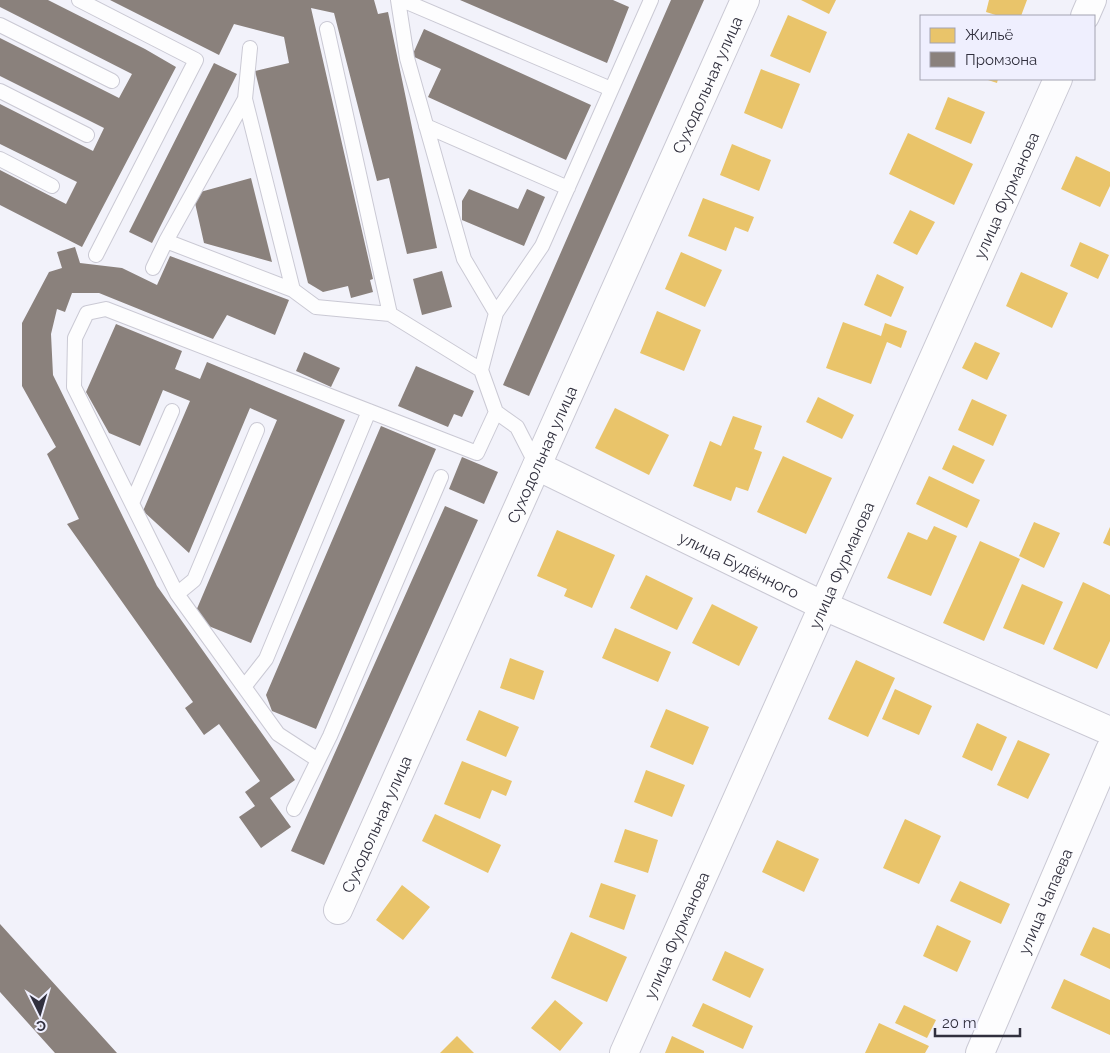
<svg xmlns="http://www.w3.org/2000/svg" width="1110" height="1053" viewBox="0 0 1110 1053" font-family="Raleway,sans-serif">
  <style>
    .homes { fill: #e9c46a }
    .industry { fill: #8a817c }
    .lines { fill: none; stroke-linecap: round; stroke-linejoin: round }
    .lane-casing { stroke: #cac9d4; stroke-width: 16 }
    .street-casing { stroke: #cac9d4; stroke-width: 30 }
    .secondary-casing { stroke: #cac9d4; stroke-width: 30 }
    .lane { stroke: #fdfdfe; stroke-width: 14 }
    .street { stroke: #fdfdfe; stroke-width: 28 }
    .secondary { stroke: #fdfdfe; stroke-width: 28 }
    .labels { text-anchor: middle; dominant-baseline: central; stroke-width: 5; stroke-linejoin: round; paint-order: stroke }
    .street-label { font-size: 16px; fill: #31303e; stroke: #efeffe }
  </style>
  <rect width="100%" height="100%" fill="#f2f2fa"/>
  <!-- homes -->
  <path class="homes" d="M801 0H836L829 14Z
    M989 0H1027L1021 16H999L986 12Z
    M788 15 827 32 810 73 770 56Z
    M761 69 800 84 782 129 744 113Z
    M985 79H998L997 83Z
    M948 97 985 112 971 144 935 129Z
    M908 133 973 164 954 205 889 174Z
    M732 144 771 160 759 191 720 175Z
    M1076 156 1110 172V186L1100 207 1061 189Z
    M703 198 754 217 748 232 735 227 726 251 688 236Z
    M910 210 935 222 917 255 893 243Z
    M1080 242 1109 255 1098 279 1070 266Z
    M681 252 722 270 705 307 665 289Z
    M1021 272 1068 293 1052 328 1006 306Z
    M877 274 904 287 891 317 864 305Z
    M657 311 701 330 684 371 640 353Z
    M843 322 881 336 885 323 907 331 901 348 887 342 871 384 826 368Z
    M975 342 1000 353 987 380 962 368Z
    M818 397 854 415 842 439 806 422Z
    M972 399 1007 415 993 446 958 430Z
    M615 408 669 435 649 475 595 448Z
    M733 416 762 426 754 449 762 452 748 491 736 487 731 501 693 486 710 441 721 446Z
    M953 445 985 460 973 484 942 469Z
    M783 456 832 478 806 534 757 512Z
    M929 476 980 500 967 528 916 504Z
    M1034 522 1060 533 1044 568 1019 556Z
    M934 526 957 536 931 596 887 578 908 532 927 540Z
    M1110 527V546L1103 543Z
    M557 530 615 555 592 608 564 596 567 589 537 576Z
    M980 541 1020 559 984 641 943 623Z
    M646 575 693 598 677 630 630 608Z
    M1083 582 1110 595V641L1097 669 1053 649Z
    M1022 584 1063 602 1044 645 1003 628Z
    M712 604 758 627 739 666 692 643Z
    M615 628 671 652 658 682 602 658Z
    M510 658 544 671 534 700 500 688Z
    M856 660 895 678 868 737 828 719Z
    M895 689 932 706 919 735 882 719Z
    M666 709 709 727 693 765 650 747Z
    M479 710 519 727 506 757 466 740Z
    M977 723 1007 737 992 771 962 757Z
    M1018 740 1050 754 1028 799 997 785Z
    M462 761 512 781 506 796 492 790 480 819 444 804Z
    M646 770 685 785 672 817 634 802Z
    M435 814 501 845 488 873 422 841Z
    M905 819 941 836 919 884 883 868Z
    M625 829 658 840 648 873 614 862Z
    M777 840 819 859 804 892 762 872Z
    M960 881 1010 904 1001 924 950 901Z
    M601 883 636 895 624 930 589 917Z
    M402 885 430 907 403 940 376 920Z
    M937 925 971 941 957 972 923 956Z
    M1093 927 1110 934V969L1080 955Z
    M571 932 627 957 607 1002 551 978Z
    M725 951 764 969 750 998 712 980Z
    M1064 979 1110 1000V1035L1051 1008Z
    M555 1000 583 1023 560 1051 531 1028Z
    M703 1003 753 1026 743 1049 692 1026Z
    M904 1005 936 1020 927 1038 895 1023Z
    M879 1023 929 1046 925 1053H865Z
    M457 1036 474 1053H440Z
    M672 1036 704 1051V1053H665Z"/>
  <!-- industry -->
  <path class="industry" d="M0 0H48L145 49 176 67 82 247 0 205V170L66 204 77 182 0 144V104L93 151 104 128 0 76V38L119 98 132 74 0 7Z
    M110 0H374L378 14 388 12 437 248 407 254 389 178 377 181 334 13 311 8 373 279 370 280 373 292 351 298 348 286 323 292 308 283 255 71 289 63 284 37 234 24 219 55Z
    M460 0H613L629 7 607 63Z
    M671 0H704L529 396 503 385Z
    M424 29 591 105 566 160 428 97 441 69 412 56Z
    M214 63 237 74 152 243 129 232Z
    M251 178 272 262 204 243 193 194Z
    M469 189 518 209 527 189 545 197 524 246 462 220V201Z
    M75 247 80 263 122 268 157 285 170 256 289 300 275 335 227 315 213 339 99 293H72L65 312 57 309 51 334 53 375 157 586 295 780 270 798 291 827 261 848 239 817 255 806 245 792 260 781 219 724 204 735 185 708 193 702 67 524 79 519 47 454 56 447 22 386V323L49 272 62 268 57 252Z
    M442 271 452 307 422 315 413 279Z
    M116 324 182 351 175 369 200 379 207 362 345 420 251 643 201 623 196 611 277 420 250 408 189 553 143 511 190 401 163 390 140 446 109 433 86 392Z
    M304 352 340 368 331 387 296 371Z
    M416 366 474 391 462 417 454 414 448 427 398 406Z
    M381 426 436 449 316 729 272 711 266 695Z
    M462 457 498 472 484 504 449 489Z
    M445 506 478 520 324 865 291 851Z
    M0 924 117 1053H55L0 992Z"/>
  <g class="lines">
    <defs>
      <path id="lane" d="M79 0 196 60 96 255
        M398 0 407 58 464 259 496 313
        M402 0 611 89
        M0 25 112 81
        M327 29 390 314
        M0 91 87 135
        M245 99 293 290
        M426 126 568 188
        M0 159 52 186
        M166 241 245 99 250 48
        M153 268 166 241 293 290 316 307 390 314 481 370
        M537 466 517 427 496 412 481 370 496 313 542 246 651 0
        M132 503 172 411
        M177 594 194 580 257 430
        M244 687 266 659 369 411
        M318 760 278 734 177 594 74 387 75 338 87 313 106 309 477 453 496 412
        M294 809 330 736 441 477"/>
      <g id="street">
        <path d="M1085 16 1092 0"/>
        <path id="s1" d="M537 466 824 606 1110 731"/>
        <path id="s2" d="M624 1053 1058 79"/>
        <path id="s3" d="M980 1053 1110 750"/>
      </g>
      <g id="secondary">
        <path id="s4" d="M338 910 745 0"/>
      </g>
    </defs>
    <!-- lane casing -->
    <use href="#lane" class="lane-casing"/>
    <!-- street casing -->
    <use href="#street" class="street-casing"/>
    <!-- secondary casing -->
    <use href="#secondary" class="secondary-casing"/>
    <!-- lane -->
    <use href="#lane" class="lane"/>
    <!-- street -->
    <use href="#street" class="street"/>
    <!-- secondary -->
    <use href="#secondary" class="secondary"/>
  </g>
  <g class="labels">
    <!-- street labels -->
    <g class="street-label">
      <text stroke="none"><textPath href="#s4" startOffset="904">Суходольная улица</textPath></text>
      <text stroke="none"><textPath href="#s2" startOffset="939">улица Фурманова</textPath></text>
      <text stroke="none"><textPath href="#s4" startOffset="499">Суходольная улица</textPath></text>
      <text stroke="none"><textPath href="#s1" startOffset="225">улица Будённого</textPath></text>
      <text stroke="none"><textPath href="#s2" startOffset="534">улица Фурманова</textPath></text>
      <text stroke="none"><textPath href="#s4" startOffset="94">Суходольная улица</textPath></text>
      <text stroke="none"><textPath href="#s3" startOffset="165">улица Чапаева</textPath></text>
      <text stroke="none"><textPath href="#s2" startOffset="129">улица Фурманова</textPath></text>
    </g>
  </g>
  <!-- legend -->
  <rect x="920" y="15" width="175" height="65" fill="#efeffe" stroke="#a3a3b1"/>
  <rect x="930" y="28" width="25" height="15" fill="#e9c46a" stroke="#a3a3b1"/>
  <text x="965" y="40" font-size="15" fill="#31303e">Жильё</text>
  <rect x="930" y="52" width="25" height="15" fill="#8a817c" stroke="#a3a3b1"/>
  <text x="965" y="65" font-size="15" fill="#31303e">Промзона</text>
  <!-- north arrow -->
  <g transform="translate(40 1013) rotate(175)" stroke="#efeffe" stroke-width="4" paint-order="stroke">
  <path d="M0-4L9 19L0 12L-9 19Z" fill="#31303e"/>
  <text y="-8" font-size="14" font-weight="bold" text-anchor="middle" fill="#31303e">С</text>
  </g>
  <!-- scale -->
  <path d="M935 1028v8h85v-8" fill="none" stroke="#31303e" stroke-width="2.5"/>
  <text x="942" y="1028" font-size="15" fill="#31303e" stroke="#efeffe" stroke-width="4" paint-order="stroke">20 m</text>
</svg>
